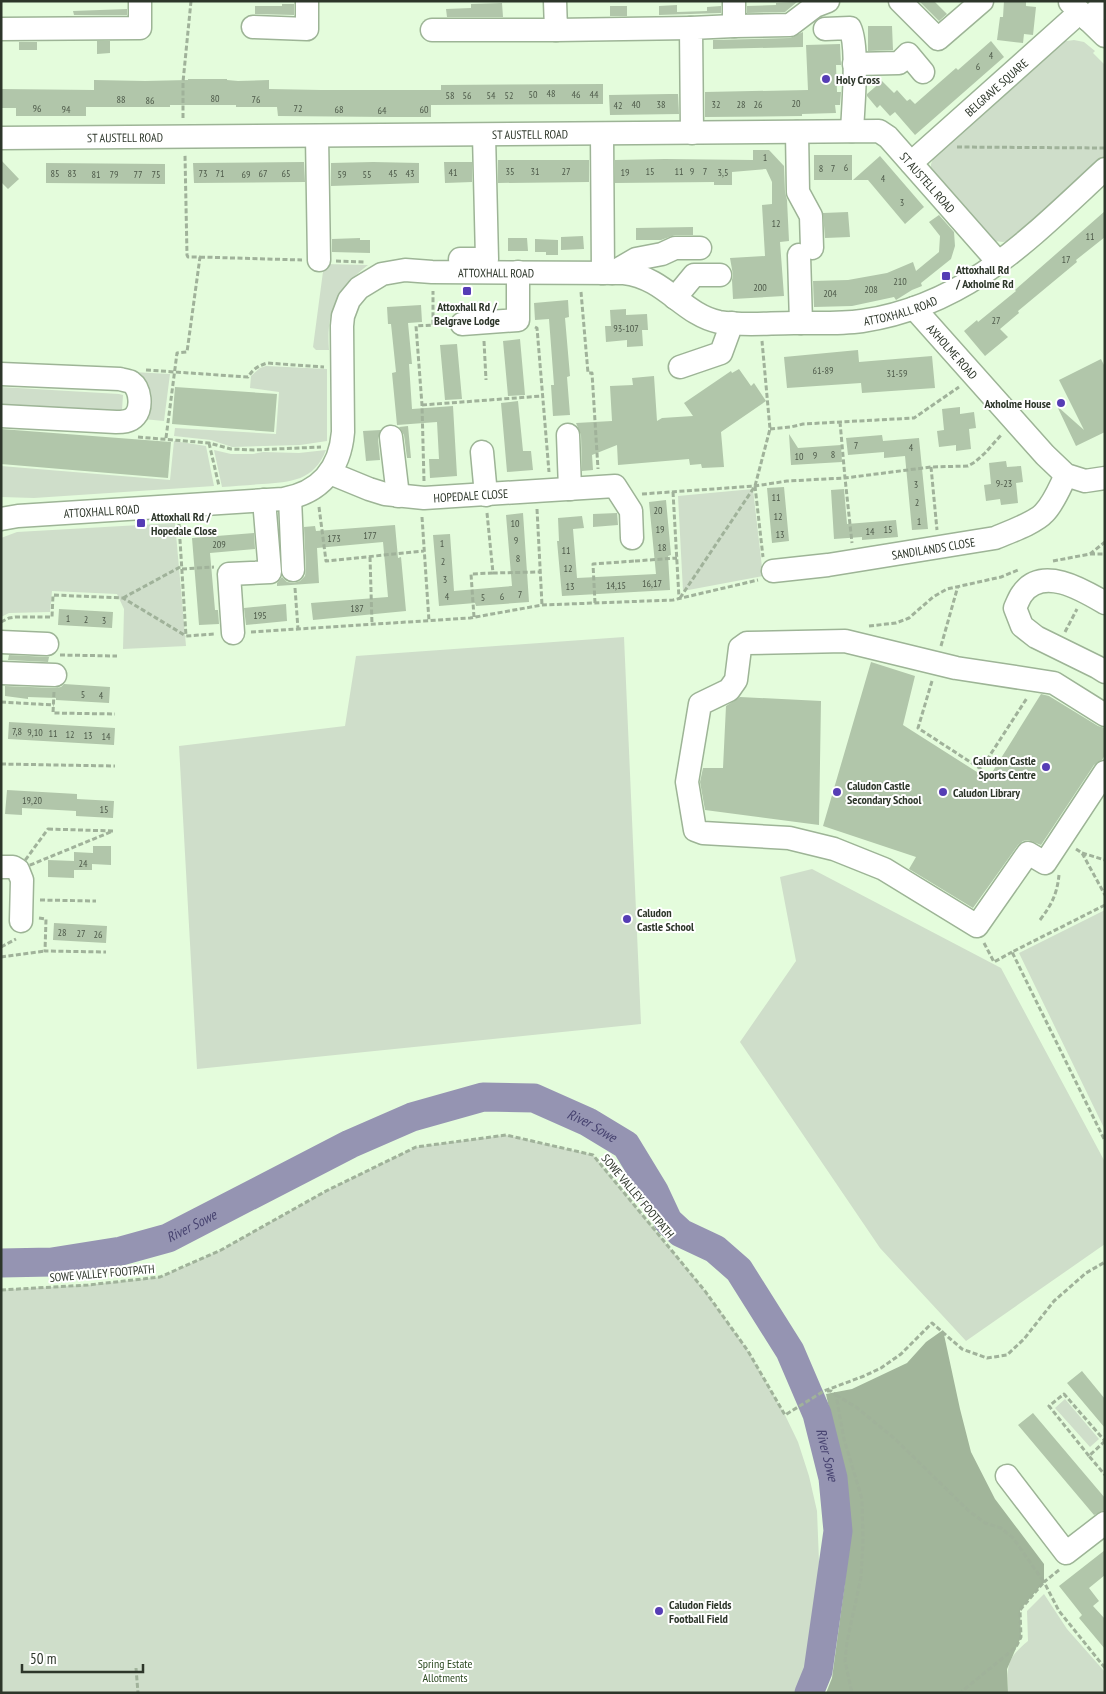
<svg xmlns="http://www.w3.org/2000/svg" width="1106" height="1694" viewBox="0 0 1106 1694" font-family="'PT Sans Narrow',sans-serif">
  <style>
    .green { fill: #cfdeca }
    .forest { fill: #a1b59a }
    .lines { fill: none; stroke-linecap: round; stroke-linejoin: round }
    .river { stroke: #9594b2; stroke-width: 29 }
    .building { fill: #b1c6aa }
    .minor-casing { stroke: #9db496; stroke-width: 25 }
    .path { stroke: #a0b29a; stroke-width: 3; stroke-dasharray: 5 2.5; stroke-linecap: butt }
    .minor { stroke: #fff; stroke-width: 22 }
    .poi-dot { fill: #563db5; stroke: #fff; stroke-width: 2 }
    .labels { text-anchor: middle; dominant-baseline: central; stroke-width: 4; stroke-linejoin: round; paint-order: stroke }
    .number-label { font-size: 10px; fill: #4e5a4a }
    .poi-label { font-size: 12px; font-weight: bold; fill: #2d362a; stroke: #fff; text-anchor: start }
    .street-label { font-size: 12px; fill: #2d362a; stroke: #fff }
    .park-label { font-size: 12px; fill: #2d4b22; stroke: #fff }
    .water-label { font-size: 14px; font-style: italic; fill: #474370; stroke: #fff }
  </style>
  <rect width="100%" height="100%" fill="#e4fcdc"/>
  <!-- green -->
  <path class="green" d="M1074 40 1084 42 1095 51 1093 53 1105 65V158L1008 241 1003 242 994 241 931 171V164L935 155 1060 42Z
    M324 264 368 265C337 289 326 311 329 350H316L313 347Z
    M266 366 327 369V441L300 445 232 447 211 440 174 436 175 428 276 434 279 392 250 388 251 376 260 368Z
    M133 372 170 374 164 421 143 419Z
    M1 387 119 394 123 395 122 410 118 412 1 406Z
    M174 441 206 446 214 486 34 498 1 497V466L170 480Z
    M214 450 231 454H253L263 452 299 453 326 450C314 481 291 482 262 484 249 485 235 486 222 487Z
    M753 489 763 576 683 591 678 496Z
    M175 523 186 646 123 649 124 609 117 594 52 591 50 612 9 613 1 617V538L17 532Z
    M624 637 641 1024 197 1069 179 746 345 726 356 656Z
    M812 869 1001 968 1105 1162V1244L966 1341 880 1248 740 1042 796 961 780 877Z
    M1105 910V1130L1019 953Z
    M506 1135 593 1155 705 1291 748 1351 785 1415 798 1442 809 1476 817 1511 819 1561 818 1613 800 1693H1V1290L88 1285 160 1277 221 1250 326 1191 416 1147Z
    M1065 1399 1099 1439 1090 1447 1055 1408Z
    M1044 1594 1067 1629 1105 1672V1693H1008C1007 1666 1006 1659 1028 1641L1027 1611Z"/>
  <!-- forest -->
  <path class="forest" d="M943 1330 960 1409 971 1452 995 1499 1044 1564V1582L1020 1610 1021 1637 1007 1669 1008 1693H826L832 1678 845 1582 848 1495 826 1394 852 1389 907 1363 926 1342Z"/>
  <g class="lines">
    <!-- river -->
    <path class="river" id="s1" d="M1 1263 52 1262 121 1251 168 1238 350 1144 412 1117 483 1097 534 1098 588 1122 626 1145 654 1191 668 1221 681 1233 715 1249 739 1270 790 1351 817 1414 833 1478 838 1531 818 1671 809 1693"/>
  </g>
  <!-- building -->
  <path class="building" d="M919 1H934L947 14 939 21Z
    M1004 1H1026V6L1036 7 1033 35 1024 34 1023 43 997 40 1000 17H1003Z
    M797 2 785 12 747 13V6L776 5V3Z
    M502 3 503 17H447L446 9 471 8V4Z
    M282 4H294V15L255 14V6H282Z
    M677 5V12L707 11V7L721 6V13L659 15V6Z
    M610 6H627V16H610Z
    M127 9V15H74L73 11Z
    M868 26H892L893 50 868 51Z
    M803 32V47L713 49V40L790 38Z
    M97 41H110V53L97 54Z
    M991 41 1004 57 915 135 895 112 890 116 880 105 877 108 867 96V94L882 81 894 93 897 90 907 101 910 99 915 104 956 68 958 70Z
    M19 42H37V50H19Z
    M840 44 841 65H836L837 92H841L840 105H835L836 113 802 114V116L705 117V92L808 90 806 45Z
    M188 79H227V80L238 81 269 80V89L321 90H441V85L603 84V104L431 105V117H389L278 116 277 107H236V105H170V107H86V116H16V108H1V89L94 90V80L145 81 188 80Z
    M669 94H678L679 114 610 115 609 95Z
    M753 150H769L784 166 785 192 787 200 789 241 780 242 784 296 733 299 732 280 733 275 730 258 765 256 762 205 772 204V182L766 169 732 172V185H714V182L615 183V160L665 159 753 160Z
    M814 155H852V180H814Z
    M880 156 924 207 905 224 868 180H853Z
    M1 160 19 179 8 189 1 182Z
    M498 160H589V182L498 183Z
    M304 162 305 182 194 183 193 163Z
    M373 162 419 163V183L331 186V163Z
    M444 162H472V182L445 183Z
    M46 163 165 164V184L46 183Z
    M1105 211V237L1076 260 1077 262 1018 311 1019 313 1000 329 1008 337 985 356 964 331 977 320 978 322 1016 291 1015 290Z
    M848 212 850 237 825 238 823 213Z
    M939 215 954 232 955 246 951 259 921 283 922 286 912 290 896 300 894 297 852 306 814 307 813 281 848 280 887 273 913 262 916 271 939 252 940 236 929 222Z
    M693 227V235H675L661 240H636V228Z
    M583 236 584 249 561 250V237Z
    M360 238V240H370V253L332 252V239Z
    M508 238H527L528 251H508Z
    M535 239 558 240V255H546V252H535Z
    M568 300 569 317 565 318 570 376 567 377 570 415 553 416 551 385H554L549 319 535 320 534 303Z
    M421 305 422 322 408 323 412 364H409L412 409 453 406 457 476 430 478 429 459H439L437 422 397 425 392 373 396 372 391 324H388L387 307Z
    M626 309V315L647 314 648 330H642L643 346 627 347V340L606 342 605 326H611L610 310Z
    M520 339 525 395 508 396 503 341Z
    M457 344 462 399 445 400 440 345Z
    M858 350 859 362 932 356 935 388 862 393 861 383 787 388 784 357Z
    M1101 359 1105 367V432L1076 446 1057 406 1084 430 1059 380Z
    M739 369 751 386 754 383 766 401 721 432 724 467 702 468 701 464 690 465 689 459 618 465 617 445 592 455 593 470 582 471 581 435 576 423 612 421 610 386 633 385 632 378 654 376 657 421 662 418 693 416 684 403 731 371 732 373Z
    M175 387 277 394 274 432 172 424Z
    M518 401 523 451H531L533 470 507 472 501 403Z
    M960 407V414L974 412 976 428 969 429 971 449 956 451V445L939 447 937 431 944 430 942 409Z
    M408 426 411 458H407L404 435 399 427Z
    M1 429 171 442 168 478 1 464Z
    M381 430 378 439 380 460 366 461 363 431Z
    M789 434 798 448 841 445 842 462 791 465Z
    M882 435 883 441 919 438 928 529 912 530 905 456 884 458V452L848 455 846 438Z
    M1006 461 1007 467 1021 466 1023 482 1016 483 1018 503 1001 505 1000 499 986 501 984 485 991 484 989 463Z
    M784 487 789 541 772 543 767 488Z
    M844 489 847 524 896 520 898 537 862 540V537L834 539 831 490Z
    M666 500 671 555 668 556 670 590 562 596 557 541H559L558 518 582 516 584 528 573 529 577 578 656 574 649 502Z
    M523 513 529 602 476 606 475 603 439 606 433 535 450 534 454 591 512 586 506 515Z
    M617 513 618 525 593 527V514Z
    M395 525 398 558 401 557 406 611 313 620 311 603 388 597 383 542 317 548 319 583 277 586V583L282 577 287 582 294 583 300 581 305 576 306 569 304 527 315 526 316 531Z
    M254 533 255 549 210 553 215 610H218L219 624 199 625 192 538Z
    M286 604 287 621 246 625 244 608Z
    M59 609 113 612 112 628 58 625Z
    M9 655 49 657 48 662 8 660Z
    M871 662 915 676 903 725 988 779 1041 694 1049 696 1098 726 1105 728V755L1102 760 1094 765 1041 845 1028 840 1023 841 1018 845 973 908 909 869 916 857 823 826Z
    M64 684 110 687 109 703 56 700V698L28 697V699L5 696V686L55 688 61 687Z
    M740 697 821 701 819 825 705 810 700 782 703 768H723L726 706Z
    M9 722 115 728 114 745 8 739Z
    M7 790 77 794V799L114 801 113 818 76 816V811L22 808V815L5 814Z
    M93 846H111V865L92 864V870H74V878L48 877V860L74 861V852L93 853Z
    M54 923 107 926 106 943 53 940Z
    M1082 1371 1105 1399V1428L1067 1383Z
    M1033 1413 1105 1498V1510L1094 1515 1018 1425Z
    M1105 1550V1575L1089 1588 1099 1601 1093 1606 1105 1619V1649L1079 1618 1082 1615 1059 1586Z"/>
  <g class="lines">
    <defs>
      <g id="minor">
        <path d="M555 1 556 30 691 28"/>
        <path d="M734 1V26L790 25 815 6 828 1"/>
        <path d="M900 1 938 39 982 1"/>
        <path d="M1070 2 1105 36"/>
        <path d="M1088 20 1105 2"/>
        <path d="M253 27 307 29V1"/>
        <path d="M1 29 140 28V1"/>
        <path d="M825 29 850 28C859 47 853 108 852 131"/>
        <path d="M432 30H556"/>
        <path d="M854 64 899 63 908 54 923 72"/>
        <path d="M797 132 798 192 811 216 812 248"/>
        <path d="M692 133 691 28 734 26"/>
        <path d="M602 134 603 273"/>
        <path d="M317 136 319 260"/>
        <path id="s2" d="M1 138 879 131 888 137 999 263"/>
        <path id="s3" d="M911 163 1080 12"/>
        <path d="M799 255 801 323"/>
        <path d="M460 259H487L484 135"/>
        <path d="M612 273 636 259 662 254 675 248H700"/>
        <path d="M675 298 694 275H720"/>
        <path id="s4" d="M914 308 1045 455 1066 475 1085 481 1105 478"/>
        <path d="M462 324 518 320V272"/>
        <path d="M680 367 721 353 732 323"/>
        <path d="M1 374 120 379C123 380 129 381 131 382 141 389 142 408 135 416 130 422 122 422 116 422L1 416"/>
        <path d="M568 435 570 489"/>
        <path d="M391 437 398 496"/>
        <path d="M482 452 486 495"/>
        <path id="s5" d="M330 473 369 489 385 494 424 498 615 486 631 511 632 538"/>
        <path d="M290 498 293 570"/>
        <path id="s6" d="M1 519 18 516 283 499C320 493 340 469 343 432L342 326 343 316 349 300 359 288 382 274 405 270 432 272 624 273C666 278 682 314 719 322 743 326 769 323 794 323 817 323 840 324 862 321 968 305 1030 238 1105 169"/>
        <path id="s7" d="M773 571 828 565 995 538C1009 532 1035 523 1044 513 1054 503 1060 487 1066 475"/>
        <path d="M1105 603C1083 590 1042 565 1022 594 1019 598 1017 604 1015 608L1022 626 1036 637 1097 667 1105 672"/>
        <path d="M233 633 229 574 270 572 264 500"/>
        <path d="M1 642 47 644"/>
        <path d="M1 673 55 675"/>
        <path d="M1105 715 1054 683 956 668 845 641 747 643 740 648 736 680 729 690 700 704 687 782 695 830 703 833 789 838 834 849 884 869 977 926 1028 853 1045 863 1105 772"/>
        <path d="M1 867H13L18 870 22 880 21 921"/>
        <path d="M1007 1476 1066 1553 1105 1523"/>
      </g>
    </defs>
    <!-- minor casing -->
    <use href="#minor" class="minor-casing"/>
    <!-- path -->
    <path class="path" d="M183 118V82L191 1
      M957 147 1105 148
      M200 257 302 260
      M336 261 364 262
      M581 292 588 373H592L598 469
      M535 327 537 328 549 472
      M484 341 486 380
      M146 370 248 377C253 369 258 366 267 363L324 367
      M422 405 542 396
      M840 422 845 478 852 543
      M770 429 791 427 803 424 914 418 959 387
      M138 437 209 443 231 449 254 450 321 447
      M166 438 177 353 187 352 200 257H188L187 255 185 155
      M209 443 219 486
      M931 467 937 530
      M424 481 422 405 416 326 433 325V291
      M755 486 763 557
      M673 492 679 598
      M642 494 755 486 787 481 845 478 931 467 968 466 975 462 985 453 1002 434
      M319 507 326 561 424 551
      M537 509 542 605
      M487 513 493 573 540 572
      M422 517 429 621
      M179 524 186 636 215 634
      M1090 554H1105
      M370 557 372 624
      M635 561 677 558
      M1053 561 1090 554 1105 542
      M182 569 214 567
      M295 588 298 629
      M123 598 182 566
      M680 598 755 486 770 429 762 341
      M595 603 593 564 635 561
      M474 617 471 574 493 573
      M1 622 9 618 15 617H52L53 595 123 598 186 636
      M869 626 896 623 909 618 933 597 947 589 1001 577 1018 570
      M251 632 470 618 542 605 673 600 758 580
      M1065 632 1077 609
      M941 646 958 586
      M60 655 117 656
      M932 681 918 728 981 769 1027 698
      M54 692 53 713 115 714
      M1 702 54 705
      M1 764 115 766
      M48 829 113 831 18 870Z
      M1076 849 1082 853 1105 895
      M1082 853 1105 860
      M40 900 96 901
      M1105 905 1012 952 1105 1141
      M39 918 46 919 45 951 106 952
      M1040 920C1052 904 1057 894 1059 875
      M984 943 994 962 1012 952
      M1 947 16 939
      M1 957 45 951
      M1 1290 88 1285 160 1277 221 1250 326 1191 416 1147 506 1135 593 1155 705 1291 748 1351 785 1415 824 1391 864 1376 881 1368 901 1354 932 1323 962 1349 987 1358 1007 1355 1024 1339 1054 1301 1086 1273 1105 1262
      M827 1391H831L836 1395 844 1439 862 1499 863 1541 861 1577 847 1642 845 1661 852 1693
      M836 1395 856 1407 895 1439 969 1511 985 1523 1001 1528 1013 1538 1044 1582 1020 1610 1021 1637 1016 1647 960 1693
      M1105 1441 1089 1456 1105 1475
      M1089 1456 1049 1406 1064 1394 1105 1441
      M1059 1570 1044 1582 1059 1611 1105 1668
      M136 1668 138 1693"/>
    <!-- minor -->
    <use href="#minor" class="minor"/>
  </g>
  <!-- markers -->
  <g class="poi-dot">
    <circle cx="826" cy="79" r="5"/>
    <rect x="941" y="271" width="10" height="10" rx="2.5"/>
    <rect x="462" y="286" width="10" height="10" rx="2.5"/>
    <circle cx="1061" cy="403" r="5"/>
    <rect x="136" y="518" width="10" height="10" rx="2.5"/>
    <circle cx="1046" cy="767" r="5"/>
    <circle cx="837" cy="792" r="5"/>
    <circle cx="943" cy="792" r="5"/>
    <circle cx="627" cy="919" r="5"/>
    <circle cx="659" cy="1611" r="5"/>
  </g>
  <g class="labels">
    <!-- number labels -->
    <g class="number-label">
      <text x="991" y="55">4</text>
      <text x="978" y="66">6</text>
      <text x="551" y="93">48</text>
      <text x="533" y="94">50</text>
      <text x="576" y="94">46</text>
      <text x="594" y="94">44</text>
      <text x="450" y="95">58</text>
      <text x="467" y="95">56</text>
      <text x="491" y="95">54</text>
      <text x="509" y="95">52</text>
      <text x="215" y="98">80</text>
      <text x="121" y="99">88</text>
      <text x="256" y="99">76</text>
      <text x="150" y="100">86</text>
      <text x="796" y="103">20</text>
      <text x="636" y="104">40</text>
      <text x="661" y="104">38</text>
      <text x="716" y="104">32</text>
      <text x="741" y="104">28</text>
      <text x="758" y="104">26</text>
      <text x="618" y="105">42</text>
      <text x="37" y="108">96</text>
      <text x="298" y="108">72</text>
      <text x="66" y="109">94</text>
      <text x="339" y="109">68</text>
      <text x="424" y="109">60</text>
      <text x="382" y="110">64</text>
      <text x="765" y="157">1</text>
      <text x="846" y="167">6</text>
      <text x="821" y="168">8</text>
      <text x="833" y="168">7</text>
      <text x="510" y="171">35</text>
      <text x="535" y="171">31</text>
      <text x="566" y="171">27</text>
      <text x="650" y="171">15</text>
      <text x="679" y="171">11</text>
      <text x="692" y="171">9</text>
      <text x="705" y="171">7</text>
      <text x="453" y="172">41</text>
      <text x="625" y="172">19</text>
      <text x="723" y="172">3,5</text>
      <text x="55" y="173">85</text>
      <text x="72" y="173">83</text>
      <text x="203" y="173">73</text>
      <text x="220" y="173">71</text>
      <text x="263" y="173">67</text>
      <text x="286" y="173">65</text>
      <text x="393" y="173">45</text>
      <text x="410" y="173">43</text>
      <text x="96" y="174">81</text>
      <text x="114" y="174">79</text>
      <text x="138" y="174">77</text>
      <text x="156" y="174">75</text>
      <text x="246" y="174">69</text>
      <text x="342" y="174">59</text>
      <text x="367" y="174">55</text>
      <text x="883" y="178">4</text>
      <text x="902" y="202">3</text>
      <text x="776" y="223">12</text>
      <text x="1090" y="236">11</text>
      <text x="1066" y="259">17</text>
      <text x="900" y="281">210</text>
      <text x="760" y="287">200</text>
      <text x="871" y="289">208</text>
      <text x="830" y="293">204</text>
      <text x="996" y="320">27</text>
      <text x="626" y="328">93-107</text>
      <text x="823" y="370">61-89</text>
      <text x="897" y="373">31-59</text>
      <text x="856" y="445">7</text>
      <text x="911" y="447">4</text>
      <text x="833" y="454">8</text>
      <text x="815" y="455">9</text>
      <text x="799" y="456">10</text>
      <text x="1004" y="483">9-23</text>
      <text x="916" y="484">3</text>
      <text x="776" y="497">11</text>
      <text x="917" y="502">2</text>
      <text x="658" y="510">20</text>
      <text x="778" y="516">12</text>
      <text x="919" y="521">1</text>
      <text x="515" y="523">10</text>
      <text x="660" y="529">19</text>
      <text x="888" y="529">15</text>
      <text x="870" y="531">14</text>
      <text x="780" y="534">13</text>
      <text x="370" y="535">177</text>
      <text x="334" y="538">173</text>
      <text x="516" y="540">9</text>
      <text x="442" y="543">1</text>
      <text x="219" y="544">209</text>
      <text x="662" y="547">18</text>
      <text x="566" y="550">11</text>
      <text x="518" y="558">8</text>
      <text x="443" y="561">2</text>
      <text x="568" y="568">12</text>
      <text x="445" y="579">3</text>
      <text x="652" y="583">16,17</text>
      <text x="616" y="585">14,15</text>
      <text x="570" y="586">13</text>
      <text x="520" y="594">7</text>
      <text x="447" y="596">4</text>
      <text x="502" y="596">6</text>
      <text x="483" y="597">5</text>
      <text x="357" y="608">187</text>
      <text x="260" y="615">195</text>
      <text x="68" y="618">1</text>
      <text x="86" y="619">2</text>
      <text x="104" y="620">3</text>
      <text x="83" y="694">5</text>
      <text x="101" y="695">4</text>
      <text x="17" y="731">7,8</text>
      <text x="35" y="732">9,10</text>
      <text x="53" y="733">11</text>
      <text x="70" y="734">12</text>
      <text x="88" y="735">13</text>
      <text x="106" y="736">14</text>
      <text x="32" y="800">19,20</text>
      <text x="104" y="809">15</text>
      <text x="83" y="863">24</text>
      <text x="62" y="932">28</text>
      <text x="81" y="933">27</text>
      <text x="98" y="934">26</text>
    </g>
    <!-- poi labels -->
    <g class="poi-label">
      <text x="836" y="79">Holy Cross</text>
      <text x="956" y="269">Attoxhall Rd<tspan x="956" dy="14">/ Axholme Rd</tspan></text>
      <text x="467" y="306" text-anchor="middle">Attoxhall Rd /<tspan x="467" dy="14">Belgrave Lodge</tspan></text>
      <text x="1051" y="403" text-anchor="end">Axholme House</text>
      <text x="151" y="516">Attoxhall Rd /<tspan x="151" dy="14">Hopedale Close</tspan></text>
      <text x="1036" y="760" text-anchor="end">Caludon Castle<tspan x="1036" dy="14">Sports Centre</tspan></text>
      <text x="847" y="785">Caludon Castle<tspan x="847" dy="14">Secondary School</tspan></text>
      <text x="953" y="792">Caludon Library</text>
      <text x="637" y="912">Caludon<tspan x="637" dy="14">Castle School</tspan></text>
      <text x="669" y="1604">Caludon Fields<tspan x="669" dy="14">Football Field</tspan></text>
    </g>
    <!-- street labels -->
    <g class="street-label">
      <text stroke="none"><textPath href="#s3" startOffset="114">BELGRAVE SQUARE</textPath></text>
      <text stroke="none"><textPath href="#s2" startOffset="529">ST AUSTELL ROAD</textPath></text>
      <text stroke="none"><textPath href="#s2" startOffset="124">ST AUSTELL ROAD</textPath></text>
      <text stroke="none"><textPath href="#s2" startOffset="949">ST AUSTELL ROAD</textPath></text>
      <text stroke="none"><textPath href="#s6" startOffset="671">ATTOXHALL ROAD</textPath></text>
      <text stroke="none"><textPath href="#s6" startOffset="1090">ATTOXHALL ROAD</textPath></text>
      <text stroke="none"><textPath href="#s4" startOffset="58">AXHOLME ROAD</textPath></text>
      <text stroke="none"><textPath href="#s5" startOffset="145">HOPEDALE CLOSE</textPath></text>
      <text stroke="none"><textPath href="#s6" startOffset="101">ATTOXHALL ROAD</textPath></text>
      <text stroke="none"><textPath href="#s7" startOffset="162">SANDILANDS CLOSE</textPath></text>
      <text transform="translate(638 1196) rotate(50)">SOWE VALLEY FOOTPATH</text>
      <text transform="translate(102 1273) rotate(-5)">SOWE VALLEY FOOTPATH</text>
    </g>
    <!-- park labels -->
    <g class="park-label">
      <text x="445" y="1663">Spring Estate<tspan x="445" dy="14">Allotments</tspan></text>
    </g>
    <!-- water labels -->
    <g class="water-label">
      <text stroke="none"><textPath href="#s1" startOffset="631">River Sowe</textPath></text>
      <text stroke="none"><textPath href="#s1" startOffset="196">River Sowe</textPath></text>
      <text stroke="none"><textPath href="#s1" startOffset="1051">River Sowe</textPath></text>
    </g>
  </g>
  <!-- border -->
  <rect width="1106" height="1694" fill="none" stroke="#2d362a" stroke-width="5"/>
  <!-- scale -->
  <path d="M22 1664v8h121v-8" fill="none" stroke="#2d362a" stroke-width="2.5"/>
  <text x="30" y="1664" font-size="15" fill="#2d362a" stroke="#ffffff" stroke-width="4" paint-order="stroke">50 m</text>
</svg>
